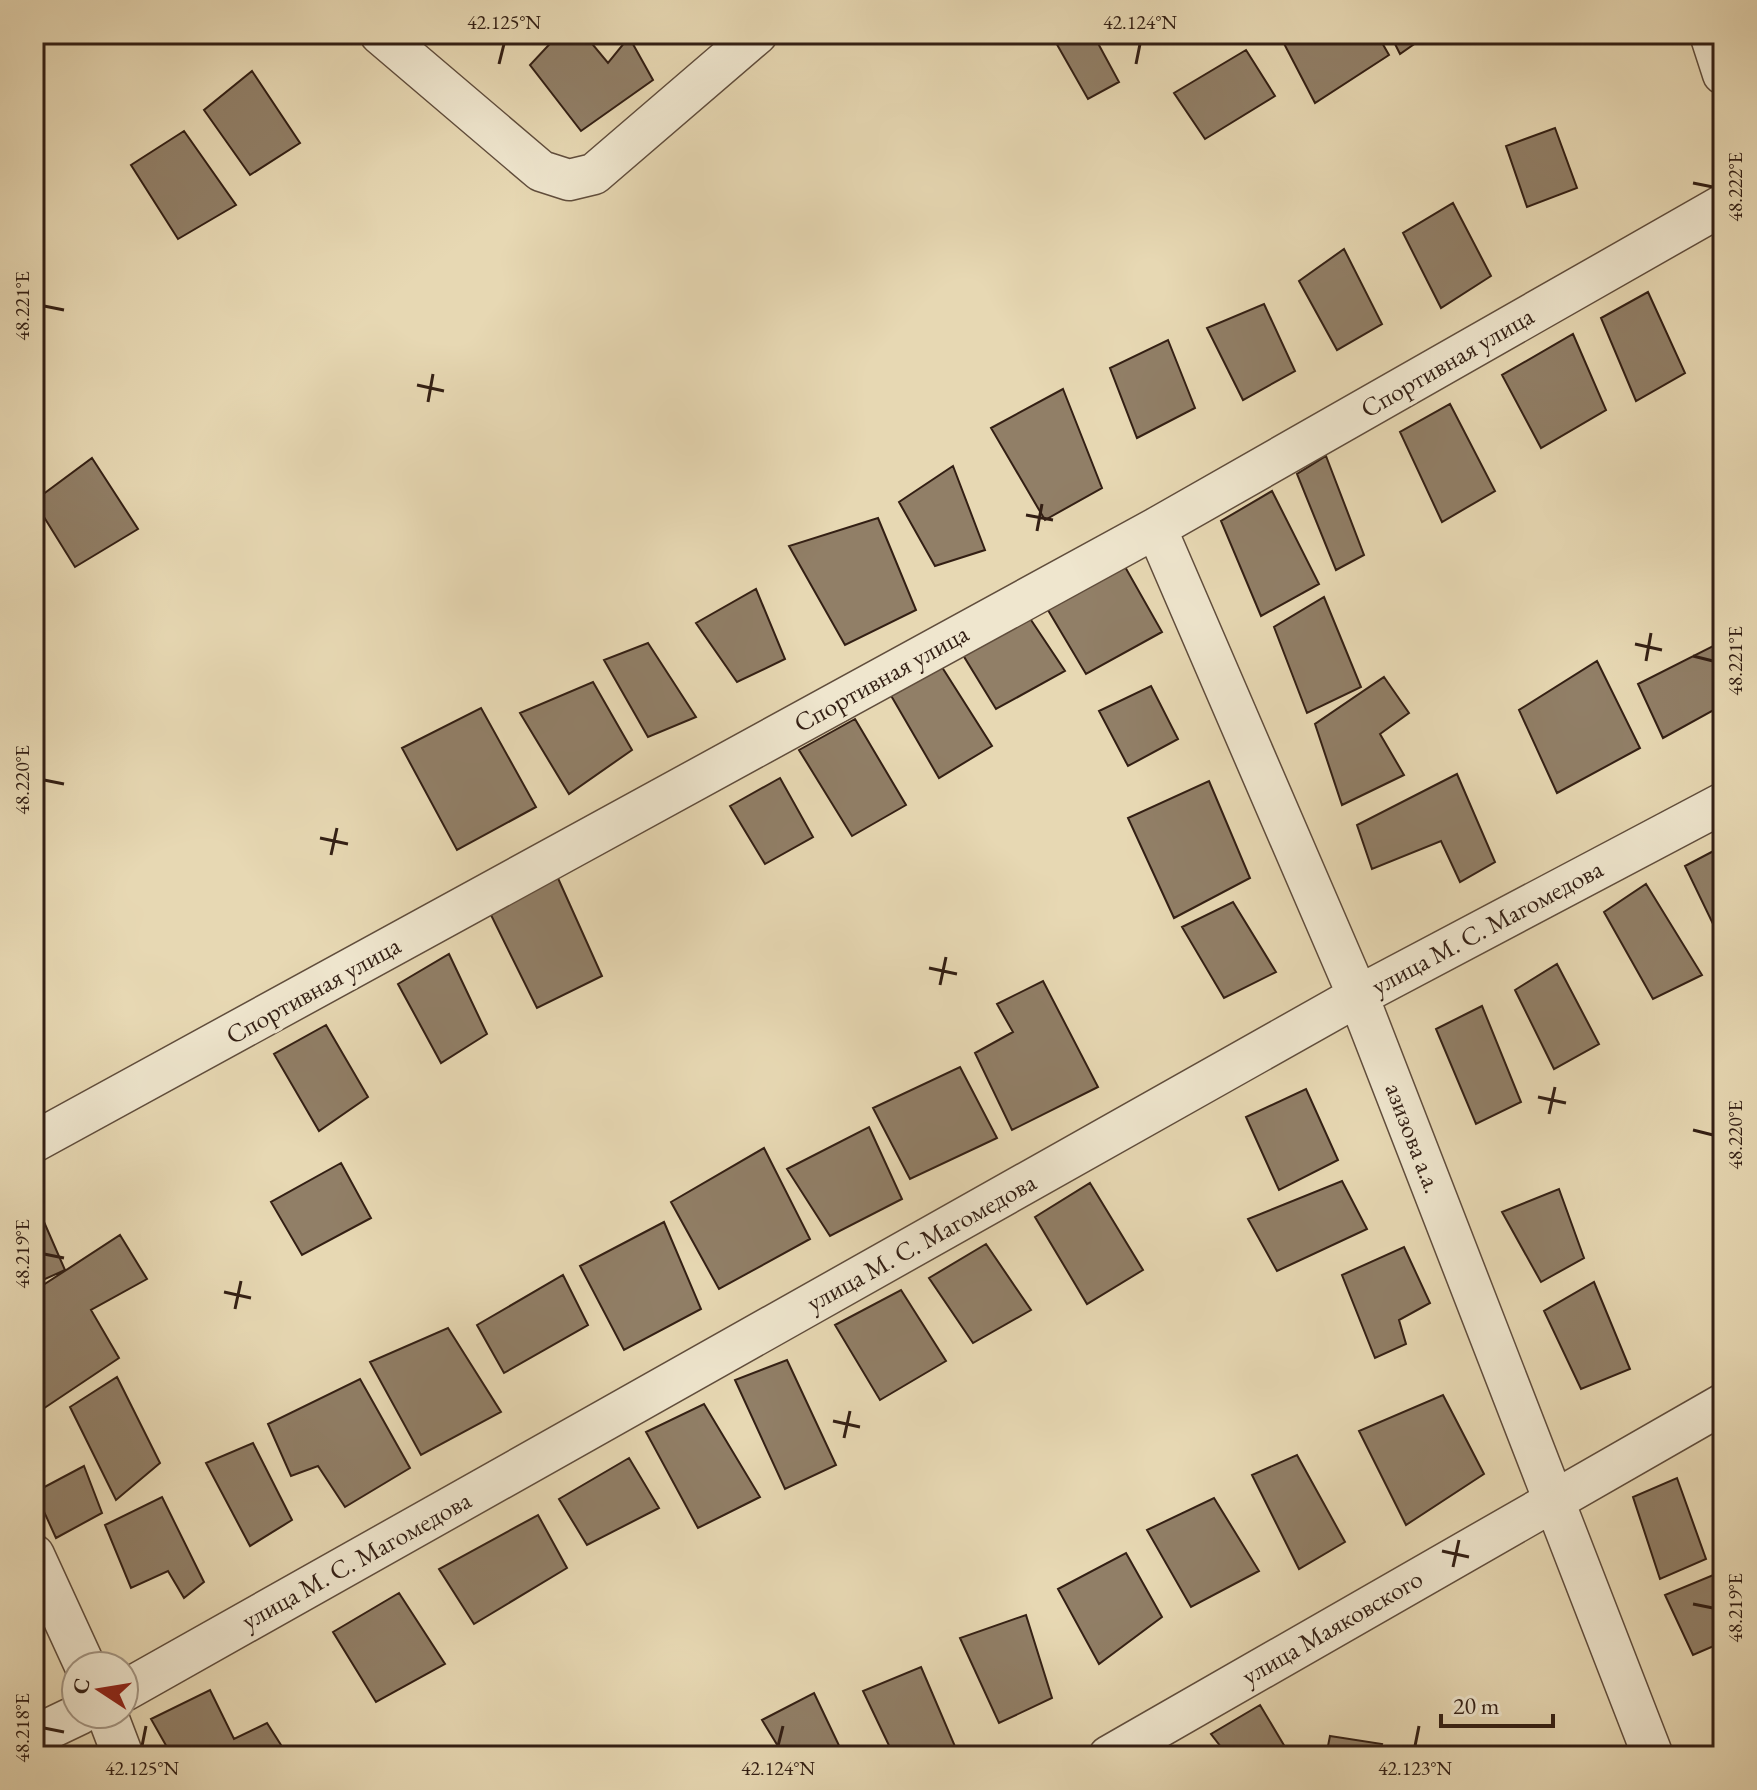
<svg xmlns="http://www.w3.org/2000/svg" width="1757" height="1790" viewBox="0 0 1757 1790" font-family="'EB Garamond',serif">
  <style>
    .building { fill: #917f67; stroke: #331f14; stroke-width: 2 }
    .lines { fill: none; stroke-linecap: round; stroke-linejoin: round }
    .minor-casing { stroke: #604d3c; stroke-width: 43 }
    .minor { stroke: #efe6ce; stroke-width: 40 }
    .ticks { fill: none; stroke: #331f14; stroke-width: 3 }
    .labels { text-anchor: middle; dominant-baseline: central; stroke-width: 7; stroke-linejoin: round; paint-order: stroke }
    .street-label { font-size: 26px; fill: #331f14; stroke: #efe6ce }
    .neatline { fill: none; stroke: #331f14; stroke-width: 3 }
    .ticks-label { font-size: 20px; text-anchor: middle; fill: #331f14 }
  </style>
  <rect width="100%" height="100%" fill="#e7d8b3"/>
  <filter id="stains"><feTurbulence type="fractalNoise" baseFrequency=".0025" numOctaves="4"/><feColorMatrix values="0 0 0 0 .2 0 0 0 0 .09 0 0 0 0 .02 0 0 0 .5 -.17"/></filter>
  <radialGradient id="worn" r=".72"><stop offset=".6" stop-color="#630" stop-opacity="0"/><stop offset="1" stop-color="#630" stop-opacity=".3"/></radialGradient>
  <!-- building -->
  <path class="building" d="M559 34H584L608 63 629 37 653 80 581 131 530 65Z
    M1051 34H1093L1119 82 1088 99Z
    M1279 34H1377L1389 55 1315 103Z
    M1390 34H1426L1427 35 1400 54Z
    M1246 50 1275 96 1205 139 1174 93Z
    M252 71 300 143 250 175 204 110Z
    M1555 128 1577 188 1527 207 1506 146Z
    M184 131 236 205 178 239 131 165Z
    M1453 203 1491 276 1441 308 1403 233Z
    M1344 249 1382 324 1337 350 1299 281Z
    M1648 292 1685 373 1636 401 1601 318Z
    M1264 304 1295 371 1243 400 1207 328Z
    M1573 334 1606 410 1541 448 1502 375Z
    M1168 340 1195 408 1137 438 1110 368Z
    M1063 389 1102 488 1045 520 991 428Z
    M1450 404 1495 491 1442 522 1400 432Z
    M1326 456 1364 555 1336 570 1297 474Z
    M92 458 138 529 75 567 34 501Z
    M953 466 985 550 935 566 899 502Z
    M1272 491 1319 584 1261 616 1221 521Z
    M878 518 916 610 845 645 789 546Z
    M1120 558 1162 632 1086 674 1045 605Z
    M756 589 785 659 737 682 696 623Z
    M1324 597 1361 687 1307 713 1274 627Z
    M1029 617 1065 671 996 709 963 655Z
    M648 643 696 717 648 737 604 660Z
    M1717 644 1723 658V705L1663 738 1638 684Z
    M1597 661 1640 748 1557 793 1519 710Z
    M940 664 992 746 939 778 886 687Z
    M1384 677 1409 713 1380 734 1404 775 1342 805 1315 724Z
    M593 682 632 750 569 794 520 713Z
    M1151 686 1178 739 1128 766 1099 711Z
    M481 708 536 807 457 850 402 748Z
    M855 719 906 805 852 836 799 750Z
    M1457 774 1495 862 1460 882 1441 841 1372 869 1357 825Z
    M780 778 813 837 765 864 730 806Z
    M1209 781 1250 878 1174 918 1128 818Z
    M1723 846V919L1713 924 1685 866Z
    M557 876 602 976 537 1008 490 913Z
    M1646 884 1702 975 1653 999 1604 912Z
    M1233 902 1276 972 1224 998 1182 927Z
    M449 954 487 1034 441 1063 398 984Z
    M1557 964 1599 1044 1554 1069 1515 990Z
    M1043 981 1098 1087 1012 1130 975 1053 1013 1032 997 1004Z
    M1482 1006 1521 1102 1476 1124 1436 1029Z
    M326 1025 368 1097 319 1131 274 1054Z
    M960 1067 997 1138 910 1179 873 1108Z
    M1306 1089 1338 1160 1279 1190 1246 1117Z
    M869 1127 902 1199 830 1236 787 1169Z
    M764 1148 810 1239 719 1289 671 1202Z
    M341 1163 371 1218 302 1255 271 1202Z
    M1342 1181 1367 1229 1277 1271 1248 1219Z
    M1090 1183 1143 1270 1087 1304 1035 1217Z
    M1559 1189 1584 1258 1541 1282 1502 1212Z
    M34 1199 65 1270 34 1284Z
    M664 1222 701 1309 624 1350 580 1266Z
    M120 1235 147 1279 91 1310 119 1358 34 1415V1291Z
    M986 1244 1031 1310 973 1343 929 1278Z
    M1404 1247 1430 1303 1399 1320 1406 1344 1375 1358 1342 1275Z
    M563 1275 588 1325 504 1373 477 1325Z
    M1594 1282 1630 1369 1581 1389 1544 1311Z
    M901 1290 946 1361 880 1400 835 1325Z
    M448 1328 501 1412 421 1455 370 1362Z
    M787 1360 836 1465 785 1489 735 1380Z
    M117 1377 160 1463 116 1500 70 1407Z
    M360 1379 410 1468 345 1507 318 1466 291 1476 268 1424Z
    M1443 1395 1484 1474 1406 1525 1359 1431Z
    M704 1404 760 1497 698 1528 646 1432Z
    M253 1443 292 1520 250 1546 206 1463Z
    M1297 1455 1345 1542 1299 1569 1252 1475Z
    M629 1458 659 1508 587 1545 559 1499Z
    M84 1466 102 1513 56 1538 35 1492Z
    M1677 1478 1706 1559 1660 1579 1633 1497Z
    M162 1497 204 1582 184 1598 168 1571 131 1588 105 1525Z
    M1214 1498 1259 1571 1191 1607 1147 1530Z
    M538 1515 567 1568 474 1624 439 1569Z
    M1126 1553 1162 1617 1099 1664 1058 1589Z
    M1723 1571V1642L1693 1655 1665 1595Z
    M399 1593 445 1664 376 1702 333 1632Z
    M1026 1615 1052 1698 999 1723 960 1638Z
    M921 1667 957 1751 949 1756H894L863 1691Z
    M1723 1689V1720L1715 1693Z
    M210 1690 234 1739 267 1723 288 1756H172L151 1719Z
    M814 1693 844 1756H784L762 1720Z
    M1260 1705 1285 1747 1271 1756H1228L1211 1734Z
    M1330 1736 1382 1744 1378 1756H1326Z"/>
  <g class="lines">
    <defs>
      <path id="minor" d="M380 34 541 171 569 180 594 174 757 34
        M1710 34 1723 74
        M1156 528 1358 996 1653 1756
        M34 1142 1156 528 1723 205
        M34 1555 85 1666
        M124 1691 1358 996 1723 803
        M107 1714 123 1756
        M34 1736 80 1714
        M1109 1756 1723 1404"/>
    </defs>
    <!-- minor casing -->
    <use href="#minor" class="minor-casing"/>
    <!-- minor -->
    <use href="#minor" class="minor"/>
  </g>
  <!-- ticks -->
  <path class="ticks" d="M499 64 504 44M1136 64 1140 44M1693 183 1713 187M44 306 64 310M417 385 444 391M428 402 433 374M1026 515 1053 520M1037 531 1042 504M1635 644 1662 650M1693 656 1713 661M1646 661 1651 633M44 780 64 784M320 838 348 844M331 855 337 828M929 968 957 974M940 985 946 957M1538 1097 1566 1103M1549 1114 1555 1087M1693 1130 1713 1135M44 1254 64 1258M224 1292 251 1298M235 1309 241 1281M833 1421 860 1427M844 1438 850 1411M1442 1551 1469 1557M1453 1567 1459 1540M1693 1604 1713 1608M44 1728 64 1732M142 1746 146 1726M778 1746 783 1726M1415 1746 1419 1726"/>
  <g class="labels">
    <!-- street labels -->
    <g class="street-label">
      <text transform="translate(1447 362) rotate(-30)">Спортивная улица</text>
      <text transform="translate(881 678) rotate(-29)">Спортивная улица</text>
      <text transform="translate(1487 927) rotate(-28)">улица М. С. Магомедова</text>
      <text transform="translate(313 990) rotate(-29)">Спортивная улица</text>
      <text transform="translate(1414 1138) rotate(69)">азизова а.а.</text>
      <text transform="translate(921 1242) rotate(-29)">улица М. С. Магомедова</text>
      <text transform="translate(356 1560) rotate(-29)">улица М. С. Магомедова</text>
      <text transform="translate(1332 1627) rotate(-30)">улица Маяковского</text>
    </g>
  </g>
  <!-- margin -->
  <rect width="1757" height="1790" fill="none" stroke="#e7d8b3" stroke-width="88"/>
  <!-- north arrow -->
  <g transform="translate(100 1690) rotate(282)"><circle r="38" fill="#efe6ce" stroke="#a49684" stroke-width="2"/>
  <path d="M0-6L14 30L0 20L-14 30Z" fill="#8f2418"/>
  <text y="-12" font-size="22" font-weight="bold" text-anchor="middle" fill="#331f14">С</text>
  </g>
  <!-- scale -->
  <path d="M1441 1714v12h112v-12" fill="none" stroke="#331f14" stroke-width="4"/>
  <text x="1453" y="1714" font-size="24" fill="#331f14" stroke="#efe6ce" stroke-width="6" paint-order="stroke">20 m</text>
  <rect x="44" y="44" width="1669" height="1702" class="neatline"/>
  <g class="ticks-label">
    <text x="504" y="29">42.125°N</text>
    <text x="1140" y="29">42.124°N</text>
    <text transform="translate(1735 187) rotate(-90)" y="7">48.222°E</text>
    <text transform="translate(22 306) rotate(-90)" y="7">48.221°E</text>
    <text transform="translate(1735 661) rotate(-90)" y="7">48.221°E</text>
    <text transform="translate(22 780) rotate(-90)" y="7">48.220°E</text>
    <text transform="translate(1735 1135) rotate(-90)" y="7">48.220°E</text>
    <text transform="translate(22 1254) rotate(-90)" y="7">48.219°E</text>
    <text transform="translate(1735 1608) rotate(-90)" y="7">48.219°E</text>
    <text transform="translate(22 1728) rotate(-90)" y="7">48.218°E</text>
    <text x="142" y="1775">42.125°N</text>
    <text x="778" y="1775">42.124°N</text>
    <text x="1415" y="1775">42.123°N</text>
  </g>
  <rect width="100%" height="100%" filter="url(#stains)"/>
  <rect width="100%" height="100%" fill="url(#worn)"/>
</svg>
